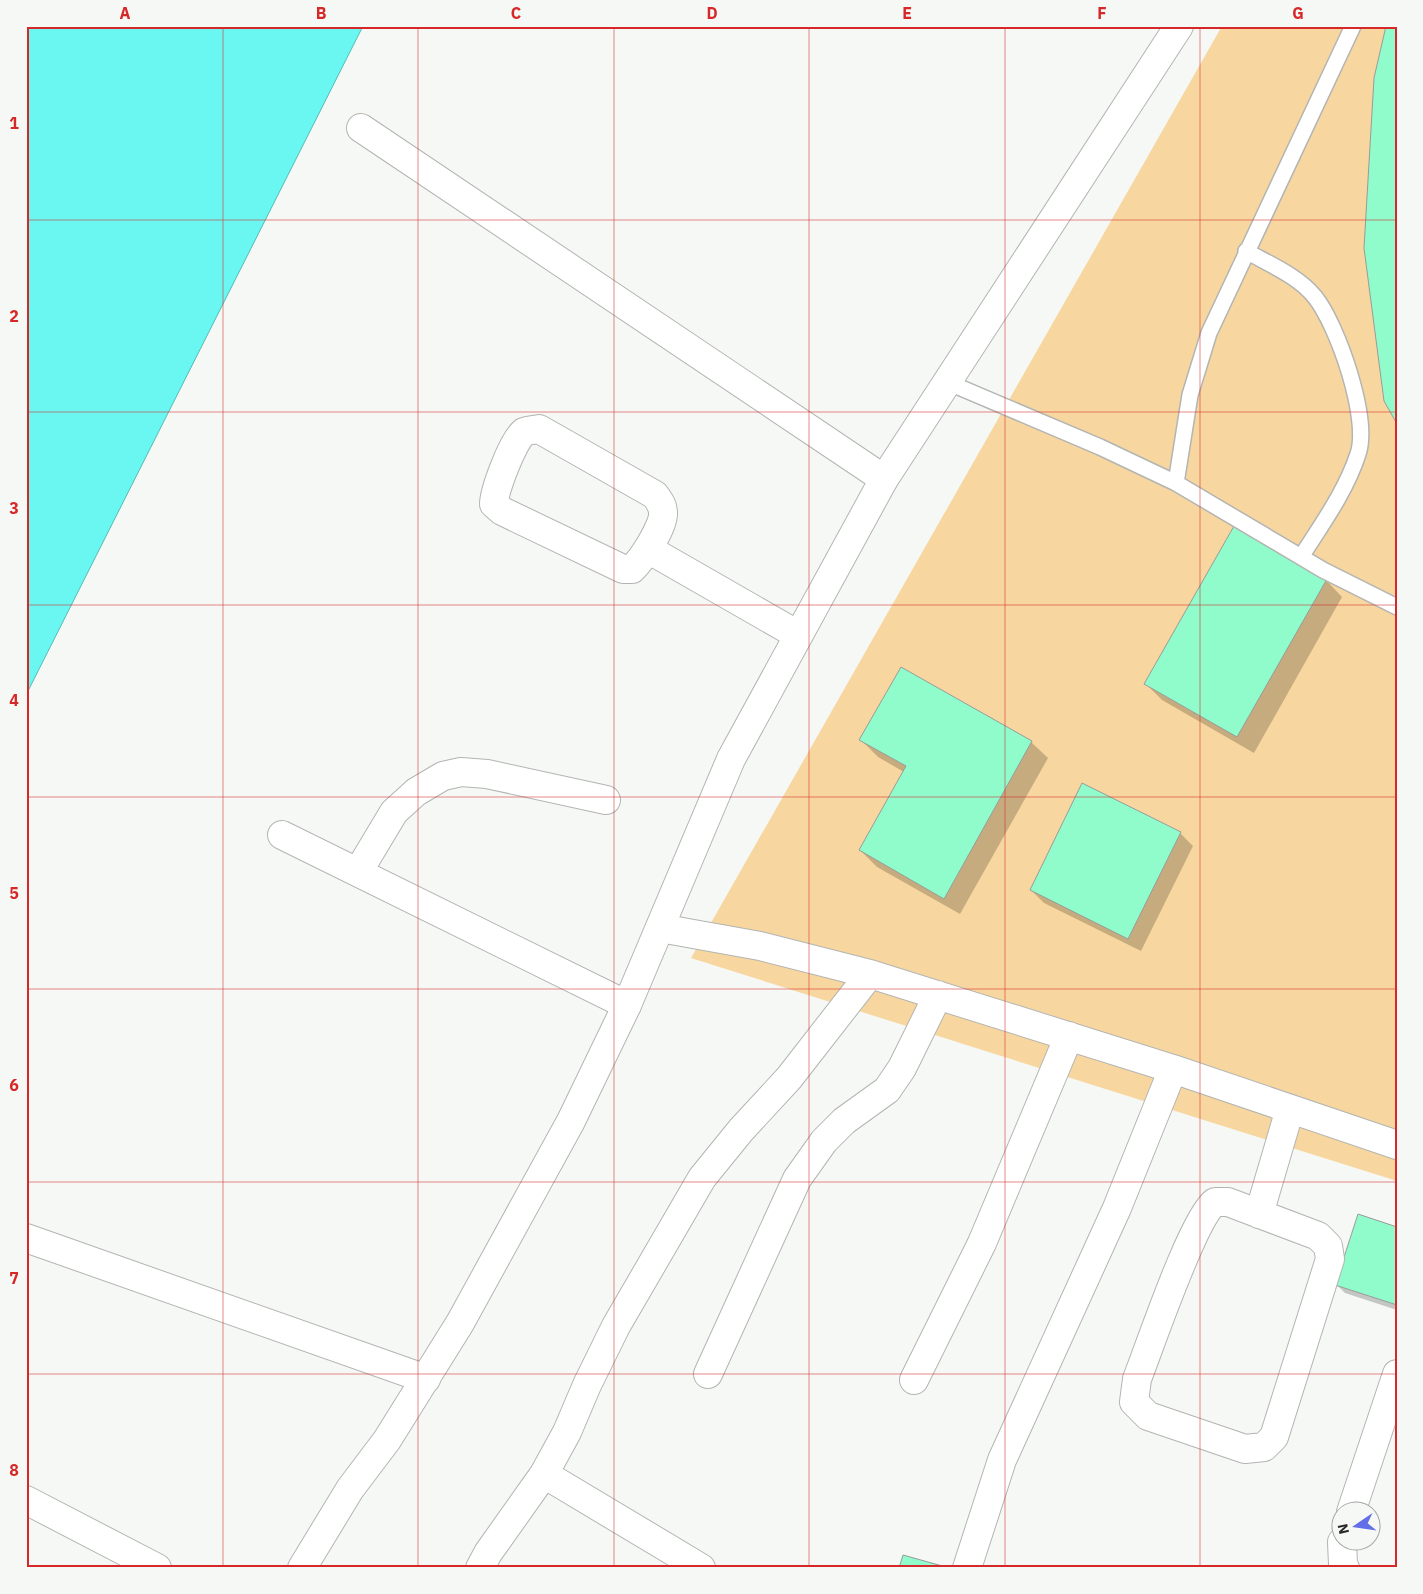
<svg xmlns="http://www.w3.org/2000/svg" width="1423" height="1594" viewBox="0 0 1423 1594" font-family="'IBM Plex Sans',sans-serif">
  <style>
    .green { fill: #f8d69f }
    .water { fill: #6bf7f1; stroke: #57bab5 }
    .shadow { fill: #0003 }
    .building { fill: #90fbcb; stroke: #989c9a }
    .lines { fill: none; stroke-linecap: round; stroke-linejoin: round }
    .service-casing { stroke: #b3b5b2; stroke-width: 18 }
    .minor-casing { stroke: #b3b5b2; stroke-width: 30 }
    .tertiary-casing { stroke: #b3b5b2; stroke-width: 30 }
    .service { stroke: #fff; stroke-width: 15 }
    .minor { stroke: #fff; stroke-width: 28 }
    .tertiary { stroke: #fff; stroke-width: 28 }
    .grid { fill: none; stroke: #d62828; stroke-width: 1; stroke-opacity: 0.55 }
    .neatline { fill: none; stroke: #d62828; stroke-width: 2 }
    .grid-label { font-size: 16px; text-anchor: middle; font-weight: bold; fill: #d62828 }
  </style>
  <rect width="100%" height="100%" fill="#f5f8f4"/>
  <!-- green -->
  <path class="green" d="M1222 26H1397V1181L691 958Z"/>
  <!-- water -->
  <path class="water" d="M26 26H363L26 695Z"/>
  <!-- shadow -->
  <path class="shadow" d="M1326 580 1342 597 1254 753 1162 700 1146 684Z
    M861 740 1031 742 1048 758 960 914 877 867 860 850 904 772 878 757Z
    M1180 833 1193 846 1141 951 1044 903 1031 890Z
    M1397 1228V1310L1345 1293 1336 1284Z"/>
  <!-- building -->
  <path class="building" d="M1386 26H1397V424L1384 401 1364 248 1374 78Z
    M1234 526 1327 579 1237 737 1144 684Z
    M901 667 1032 741 944 899 859 850 906 766 859 740Z
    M1082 783 1181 832 1128 939 1030 890Z
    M1358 1214 1397 1227V1305L1335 1285Z
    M903 1555 946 1567V1568H899Z"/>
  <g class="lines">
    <defs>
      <path id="service" d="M1246 251C1269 264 1298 276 1315 297 1338 326 1370 419 1358 454 1346 491 1322 524 1301 557
        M947 382 1100 447 1176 483 1323 570 1397 607
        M1176 483 1190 395 1209 333 1353 26"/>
      <path id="minor" d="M361 128 884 479
        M539 429 655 495C659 501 663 505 663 513 664 526 642 560 632 569H623L502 511 494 504C494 491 513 440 524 432 528 430 535 430 539 429Z
        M648 549 798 635
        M282 835 627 1005
        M358 872 394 812 416 792 443 776 461 772 487 774 606 800
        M660 928 760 946 870 974 1173 1069 1397 1145
        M1215 1202H1228L1318 1236 1328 1246 1330 1259 1274 1437 1264 1447 1245 1449 1148 1416 1134 1402 1137 1379C1150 1346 1193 1218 1215 1202Z
        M1259 1214 1290 1109
        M26 1238 426 1379
        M708 1374 797 1179 824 1141 844 1121 887 1090 902 1068 938 995
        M914 1380 982 1243 1069 1036
        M544 1474 701 1568
        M26 1500 157 1568
        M1351 1512 1397 1374
        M1342 1542 1343 1564 1345 1568
        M480 1568 488 1553 544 1474 567 1432 587 1385 616 1326 702 1178 741 1130 789 1078 870 974
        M967 1568 1002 1460 1117 1208 1173 1069"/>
      <path id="tertiary" d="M302 1568 350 1489 387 1440 460 1323 571 1121 627 1005 731 759 884 479 1179 26"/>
    </defs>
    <!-- service casing -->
    <use href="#service" class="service-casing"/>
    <!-- minor casing -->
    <use href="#minor" class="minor-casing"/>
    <!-- tertiary casing -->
    <use href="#tertiary" class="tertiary-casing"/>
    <!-- service -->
    <use href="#service" class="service"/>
    <!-- minor -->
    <use href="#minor" class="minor"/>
    <!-- tertiary -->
    <use href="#tertiary" class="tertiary"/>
  </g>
  <!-- grid -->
  <path class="grid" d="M223 26V1568M418 26V1568M614 26V1568M809 26V1568M1005 26V1568M1200 26V1568M26 220H1397M26 412H1397M26 605H1397M26 797H1397M26 989H1397M26 1182H1397M26 1374H1397"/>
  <!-- border -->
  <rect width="1423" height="1594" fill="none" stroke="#f5f8f4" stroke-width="55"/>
  <!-- north arrow -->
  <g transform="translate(1356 1526) rotate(257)"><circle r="24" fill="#f5f8f4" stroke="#a3a6a2"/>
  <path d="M0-4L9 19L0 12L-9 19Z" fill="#636fe8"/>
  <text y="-8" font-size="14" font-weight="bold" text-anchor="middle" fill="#292a28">N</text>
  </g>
  <rect x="28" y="28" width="1368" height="1538" class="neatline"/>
  <g class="grid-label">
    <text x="125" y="19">A</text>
    <text x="321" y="19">B</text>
    <text x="516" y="19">C</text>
    <text x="712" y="19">D</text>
    <text x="907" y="19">E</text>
    <text x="1102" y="19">F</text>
    <text x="1298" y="19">G</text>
    <text x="14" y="129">1</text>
    <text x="14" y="322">2</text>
    <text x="14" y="514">3</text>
    <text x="14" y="706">4</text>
    <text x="14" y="899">5</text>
    <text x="14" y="1091">6</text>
    <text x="14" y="1284">7</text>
    <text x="14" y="1476">8</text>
  </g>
</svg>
